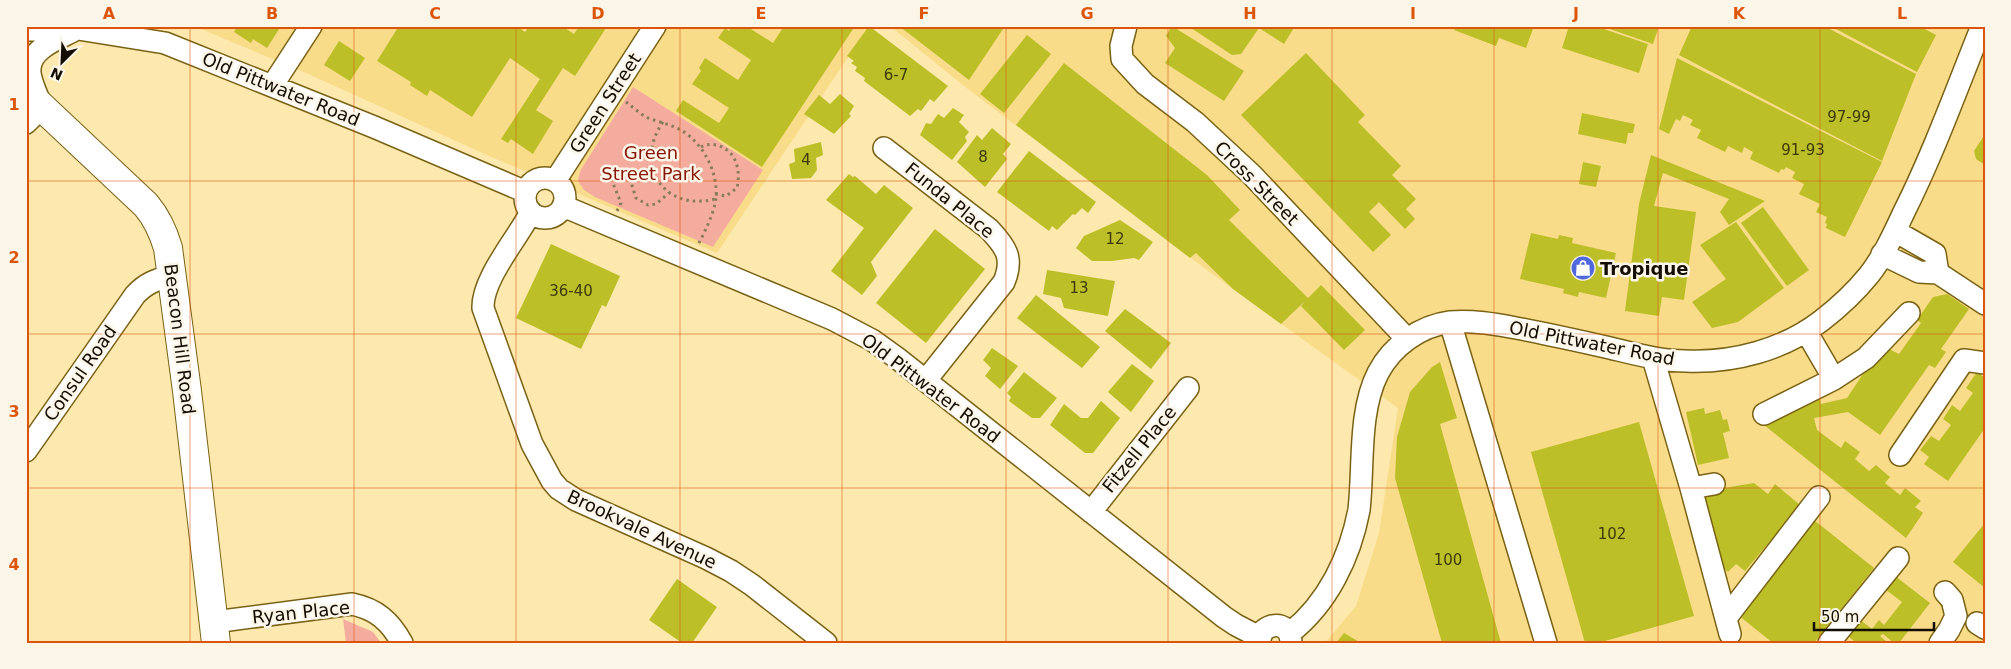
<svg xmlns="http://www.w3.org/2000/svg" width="2011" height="669" viewBox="0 0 2011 669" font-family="'DejaVu Sans',sans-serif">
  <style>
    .built { fill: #f9dc8a }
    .green { fill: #f4ac9f }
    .building { fill: #bcbf28 }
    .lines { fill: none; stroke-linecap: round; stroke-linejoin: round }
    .minor-casing { stroke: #7a6214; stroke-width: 24 }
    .major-casing { stroke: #7a6214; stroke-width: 30 }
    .path { stroke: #8a7c58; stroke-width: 3; stroke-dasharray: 2.5 4; stroke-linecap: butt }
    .minor { stroke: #fff; stroke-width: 21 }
    .major { stroke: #fff; stroke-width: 28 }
    .grid { fill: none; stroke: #dd550b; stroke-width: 1; stroke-opacity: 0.55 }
    .labels { text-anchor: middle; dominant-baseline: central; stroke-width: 5; stroke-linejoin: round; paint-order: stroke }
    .number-label { font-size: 15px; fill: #3d390a }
    .street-label { font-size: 18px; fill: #130c00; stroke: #fbf6e8 }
    .park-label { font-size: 18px; fill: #881407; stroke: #fbf6e8 }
    .poi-label { font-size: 18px; font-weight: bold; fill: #130c00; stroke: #fbf6e8; text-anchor: start }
    .neatline { fill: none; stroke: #dd550b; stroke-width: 2 }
    .grid-label { font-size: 16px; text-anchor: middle; font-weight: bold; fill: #dd550b }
  </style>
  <rect width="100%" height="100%" fill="#fde8ae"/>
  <!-- built -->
  <path class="built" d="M194 26H869L717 253 489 156 306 73Z
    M890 26H1985V643H1325L1356 606 1379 533 1398 408 1208 271 964 86Z"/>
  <!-- green -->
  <path class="green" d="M633 87 763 170 713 247 595 197 584 190 578 181 580 171Z
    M343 619 373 632 381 643H346Z"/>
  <!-- building -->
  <path class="building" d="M237 26H281L267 48 253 39 251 43 234 32Z
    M393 26H517L525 32 529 26H562L574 34 579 26H603L606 28 575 76 563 68 536 110 553 121 533 154 511 139 508 143 501 139 540 79 510 58 472 117 430 90 427 96 410 85 411 82 377 61 397 29Z
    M732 26H746L773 43 784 26H855L762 167 676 111 683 100 719 123 729 108 692 84 701 71 699 68 705 58 738 80 751 60 718 38 725 28 729 31Z
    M869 26 948 86 934 102 930 99 921 111 918 109 910 116 864 81 865 78 855 71 857 67 851 63 854 61 847 56Z
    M899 26H1005L969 80Z
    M1172 26 1244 71 1224 101 1165 63 1175 48 1166 36Z
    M1188 26H1295L1284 44 1259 28 1241 54 1232 55Z
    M1456 26H1534L1526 48 1499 38 1496 46 1454 30Z
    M1569 26H1595L1648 44 1639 73 1562 48Z
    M1601 26H1659L1653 44Z
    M1692 26H1824L1916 74 1882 161 1679 55Z
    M1835 26H1919L1936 35 1917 72 1834 28Z
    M1027 35 1051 54 1004 113 980 94Z
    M339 41 365 58 350 81 324 65Z
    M1306 53 1365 115 1358 122 1401 166 1392 175 1416 199 1406 209 1415 219 1405 229 1379 202 1369 212 1391 235 1373 252 1241 115Z
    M1677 58 1882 162 1845 237 1826 228 1827 224 1825 223 1827 217 1816 212 1820 204 1799 194 1804 184 1792 178 1795 172 1786 167 1784 170 1781 169 1779 173 1750 159 1753 152 1744 147 1742 153 1728 146 1725 152 1697 138 1701 130 1690 125 1693 120 1683 115 1680 121 1676 119 1669 134 1659 129Z
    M1064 63 1207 175 1240 210 1229 220 1308 298 1321 285 1365 330 1344 350 1301 306 1305 301 1281 324 1233 289 1196 253 1190 258 1016 125Z
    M840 94 854 106 849 114 851 116 834 134 804 114 819 95 830 104Z
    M953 108 964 115 959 122 969 132 965 137 967 141 952 160 920 135 926 123 931 124 938 114 944 118Z
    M1582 113 1635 124 1633 133H1628L1626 144 1578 134Z
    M992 128 1011 144 1003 154 1007 159 985 187 957 162 977 135 982 140Z
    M1985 134V165L1976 159 1974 151Z
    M821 142 823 155 816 158 817 170 811 178 792 179 789 164 795 162 794 149Z
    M1029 151 1096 202 1088 213 1082 208 1075 215 1073 214 1057 230 1052 226 1049 231 997 192Z
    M1651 155 1765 201 1729 225 1720 212 1729 199 1663 173 1654 206 1696 212 1684 300 1662 297 1659 316 1625 311 1639 204Z
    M1583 162 1601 166 1596 187 1579 184Z
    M849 174 853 177 855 176 876 194 884 185 913 208 871 262 877 276 862 295 831 271 864 228 826 200Z
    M1763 207 1809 270 1787 286 1741 223Z
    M1120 220 1153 242 1139 260 1134 258 1112 261H1092L1076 248 1084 236Z
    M1736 222 1784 288 1738 322 1712 328 1692 302 1726 279 1700 245Z
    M935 229 985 269 926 343 876 303Z
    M1531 233 1558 239 1559 235 1573 238 1572 243 1616 253 1606 298 1579 292 1578 297 1563 293 1564 289 1520 279Z
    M551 244 620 276 606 307 602 305 581 349 516 318Z
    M1047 270 1115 281 1108 316 1064 308 1061 298 1043 294Z
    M1947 294 1969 309 1941 349 1946 352 1935 368 1929 365 1880 435 1848 412 1814 418 1817 430 1841 448 1845 441 1860 452 1855 459 1869 471 1876 465 1890 477 1885 483 1900 495 1905 488 1921 501 1915 507 1923 513 1906 538 1764 425 1774 414 1790 404 1820 399 1821 404 1847 398 1877 353 1889 349 1899 354 1921 323 1917 320 1933 297Z
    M1036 295 1100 347 1082 368 1017 318Z
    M1125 309 1171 343 1151 369 1105 331Z
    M992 348 1018 366 1000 389 985 376 991 368 983 360Z
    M1440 362 1457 418 1440 424 1501 643H1442L1395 478 1397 437 1410 392 1432 367Z
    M1132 364 1154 381 1131 412 1108 392Z
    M1024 372 1057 398 1040 418H1032L1009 401 1011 397 1007 393Z
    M1977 372 1985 378V428L1948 481 1924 464 1929 457 1920 450 1931 436 1939 441 1951 425 1943 419 1952 405 1960 411 1973 393 1966 388Z
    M1101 401 1120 418 1093 453H1085L1050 425 1064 404 1081 418H1088Z
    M1704 408 1705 414 1720 410 1723 420 1727 419 1730 431 1723 433 1729 458 1698 465 1686 412Z
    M1639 422 1694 616 1598 643H1585L1531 452Z
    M1754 483 1768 494 1775 484 1800 505 1745 571 1736 564 1728 572 1717 562 1704 501 1705 497 1719 493 1718 489Z
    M1814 520 1874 568 1814 643H1773L1738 615Z
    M1985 523V588L1953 562Z
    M1895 576 1930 603 1899 643H1894L1883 634 1880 636 1888 643H1856L1847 635 1859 619 1872 629 1879 620 1884 625 1902 602 1885 589Z
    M677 579 717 607 692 643H682L649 620Z
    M1344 633 1361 643H1336Z"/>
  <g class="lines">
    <defs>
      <path id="minor" d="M1126 26 1121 46 1122 59 1145 84 1195 122 1252 175 1407 339
        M26 30 78 29 165 43 374 127 526 192
        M272 86 311 26
        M26 123 42 107C38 97 29 79 30 69 30 49 58 39 73 31
        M884 148 989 229C1006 247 1014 258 1004 282L926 380
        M525 198a20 20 0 1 1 40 0a20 20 0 1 1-40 0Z
        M555 181 655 26
        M563 206 832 319 872 340 897 358 1224 617 1236 625 1259 637
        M531 212C517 239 482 279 483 308L532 444 552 481 559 489 576 500 706 558 731 571 752 585 826 643
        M1895 231 1935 254 1938 273
        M1882 254 1919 272 1938 273 1985 304
        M1450 322 1546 643
        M1653 358 1691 488 1730 634
        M1834 379 1866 358 1909 313
        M1764 414 1834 379 1806 331
        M26 451 135 295C146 283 157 279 172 276
        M1900 455 1964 360 1985 363
        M1691 488 1714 484
        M1091 512 1188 388
        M1726 618 1819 497
        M214 622 352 604C376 609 390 621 402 643
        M1977 623 1985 628
        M1290 633C1328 603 1350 557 1359 510 1364 467 1358 412 1378 373 1392 346 1420 326 1450 322 1472 320 1495 324 1516 328 1548 334 1579 341 1610 348 1635 354 1660 361 1686 361 1733 363 1783 350 1821 321 1838 308 1856 291 1869 275 1884 256 1894 233 1904 212 1934 152 1957 88 1982 26
        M1259 643 1262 632C1274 620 1291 625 1291 643
        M1829 643 1898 558
        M1940 643 1949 630 1956 616 1952 600 1945 592"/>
      <path id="major" d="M26 92 146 205C157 218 163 231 168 248L187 391 216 643"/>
    </defs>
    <!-- minor casing -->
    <use href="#minor" class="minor-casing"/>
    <!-- major casing -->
    <use href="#major" class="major-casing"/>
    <!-- path -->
    <path class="path" d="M626 102C633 107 640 114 648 118 661 123 675 125 687 134 706 149 718 174 716 198 714 214 705 231 698 245
      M663 122C633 165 664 212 715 199
      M701 147C713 140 730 148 735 160 739 169 739 179 737 188L726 196 715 194
      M628 175 652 168
      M617 211 621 203 610 176 627 170 636 198 648 205 656 204 669 193"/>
    <!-- minor -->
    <use href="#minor" class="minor"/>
    <!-- major -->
    <use href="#major" class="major"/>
  </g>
  <!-- grid -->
  <path class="grid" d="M190 26V643M354 26V643M516 26V643M680 26V643M842 26V643M1006 26V643M1168 26V643M1332 26V643M1494 26V643M1658 26V643M1820 26V643M26 181H1985M26 334H1985M26 488H1985"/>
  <!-- icons -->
  <defs>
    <symbol id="shop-disc" viewBox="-11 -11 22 22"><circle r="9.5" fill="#4f68dd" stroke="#fbf6e8"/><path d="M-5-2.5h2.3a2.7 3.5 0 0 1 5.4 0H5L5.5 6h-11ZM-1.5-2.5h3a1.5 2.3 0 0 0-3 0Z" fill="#fff"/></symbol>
  </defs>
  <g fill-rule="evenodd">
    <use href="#shop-disc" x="1569" y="254" width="28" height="28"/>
  </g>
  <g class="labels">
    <!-- number labels -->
    <g class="number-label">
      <text x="896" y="75">6-7</text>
      <text x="1849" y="117">97-99</text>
      <text x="1803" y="150">91-93</text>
      <text x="983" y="157">8</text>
      <text x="806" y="160">4</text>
      <text x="1115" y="239">12</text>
      <text x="1079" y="288">13</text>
      <text x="571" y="291">36-40</text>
      <text x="1612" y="534">102</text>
      <text x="1448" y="560">100</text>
    </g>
    <!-- street labels -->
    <g class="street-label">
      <text transform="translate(281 89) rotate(22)">Old Pittwater Road</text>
      <text transform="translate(605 103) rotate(-57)">Green Street</text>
      <text transform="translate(1257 183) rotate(45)">Cross Street</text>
      <text transform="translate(950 200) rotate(39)">Funda Place</text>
      <text transform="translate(180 339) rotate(83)">Beacon Hill Road</text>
      <text transform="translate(1592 343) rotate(11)">Old Pittwater Road</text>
      <text transform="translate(80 373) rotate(-55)">Consul Road</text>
      <text transform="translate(931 388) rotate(37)">Old Pittwater Road</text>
      <text transform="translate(1139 449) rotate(-51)">Fitzell Place</text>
      <text transform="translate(642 529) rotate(25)">Brookvale Avenue</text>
      <text transform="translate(301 612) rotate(-6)">Ryan Place</text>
    </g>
    <!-- park labels -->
    <g class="park-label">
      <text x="651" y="152">Green<tspan x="651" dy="21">Street Park</tspan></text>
    </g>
    <!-- poi labels -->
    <g class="poi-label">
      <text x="1600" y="268">Tropique</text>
    </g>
  </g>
  <!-- border -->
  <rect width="2011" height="669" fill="none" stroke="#fbf6e8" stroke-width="55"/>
  <!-- north arrow -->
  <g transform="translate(62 62) rotate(204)" stroke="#fbf6e8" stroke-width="4" paint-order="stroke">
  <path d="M0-4L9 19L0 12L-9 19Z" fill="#130c00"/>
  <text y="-8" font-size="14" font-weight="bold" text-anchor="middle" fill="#130c00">N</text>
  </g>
  <!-- scale -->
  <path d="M1814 622v8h120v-8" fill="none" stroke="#130c00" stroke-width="2.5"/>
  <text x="1821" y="622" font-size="15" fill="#130c00" stroke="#fbf6e8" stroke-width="4" paint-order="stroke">50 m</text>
  <rect x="28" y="28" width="1956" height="614" class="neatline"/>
  <g class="grid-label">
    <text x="109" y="19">A</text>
    <text x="272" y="19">B</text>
    <text x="435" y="19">C</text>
    <text x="598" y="19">D</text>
    <text x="761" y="19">E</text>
    <text x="924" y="19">F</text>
    <text x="1087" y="19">G</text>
    <text x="1250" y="19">H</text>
    <text x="1413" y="19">I</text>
    <text x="1576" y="19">J</text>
    <text x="1739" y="19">K</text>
    <text x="1902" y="19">L</text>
    <text x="14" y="110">1</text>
    <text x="14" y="263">2</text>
    <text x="14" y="417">3</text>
    <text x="14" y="570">4</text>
  </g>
</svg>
